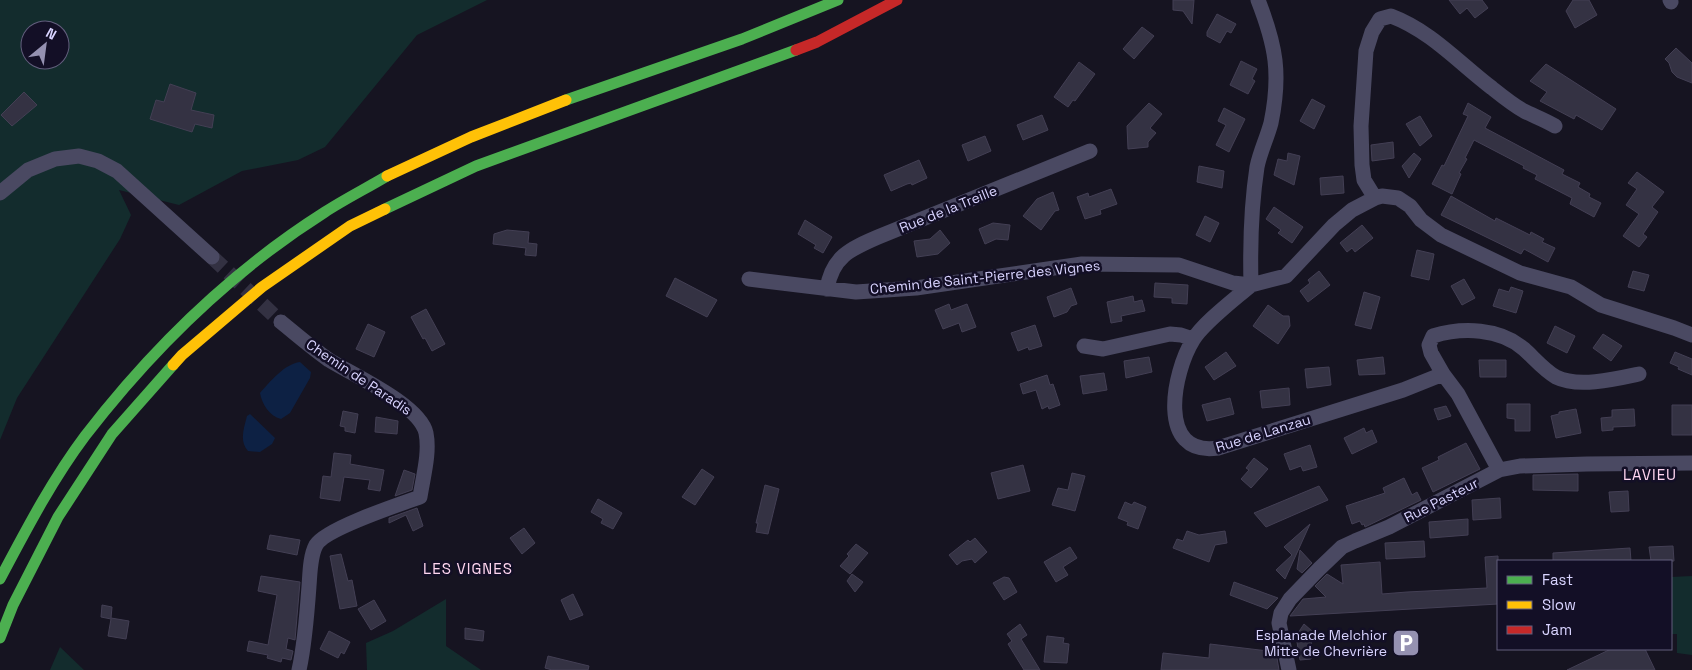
<svg xmlns="http://www.w3.org/2000/svg" width="1692" height="670" font-family="'Space Grotesk',sans-serif">
<style>
.green{fill:#132c2d;fill-rule:evenodd}
.water{fill:#0d2144}
.building{fill:#343243;stroke:#433f54}
.lines{fill:none;stroke-linecap:round;stroke-linejoin:round}
.street-tunnel{stroke:#333142;stroke-width:15;stroke-dasharray:15 8;stroke-linecap:butt}
.street{stroke:#4a4962;stroke-width:15}
.fast{stroke:#4caf50;stroke-width:11}
.slow{stroke:#ffc107;stroke-width:11}
.jam{stroke:#c62828;stroke-width:11}
.labels{text-anchor:middle;dominant-baseline:central;stroke-width:5;stroke-linejoin:round;paint-order:stroke}
.street-label{font-size:14px;fill:#d9d4ff;stroke:#130f26}
.poi-label{font-size:14px;fill:#d9d4ff;stroke:#130f26;text-anchor:end}
.neighbourhood-label{font-size:15px;letter-spacing:1px;fill:#ffd6f0;stroke:#130f26}
</style>
<rect width="100%" height="100%" fill="#161421"/>
<path class="green" d="M0,0h487l-70,35 -92,112 -27,13 -56,11 -63,34 -60,-15 12,25 -11,24 -103,159 -17,42zM30,30h30v30h-30z
M1692,576v79l-15,-2v-19h-6v10v-67z
M446,599v47l35,24h-114l-1,-27 27,-12z
M60,647l24,23h-34z"/>
<path class="water" d="M300,362l11,10 -1,6 -20,35 -9,6c-12,-3 -19,-15 -21,-26 10,-11 24,-29 40,-31z
M250,414l25,24 -3,6 -12,8 -12,-1c-9,-10 -4,-23 -1,-35z"/>
<path class="building" d="M1173,0h21l-2,24 -9,-13 -10,-1z
M1449,0h33l6,8 -13,10 -8,-10 -7,6z
M1573,0h16l8,15 -22,13 -9,-17z
M1217,14l19,10 -5,9 -4,-2 -7,12 -13,-7v-4z
M1142,27l12,9 -20,23 -11,-10z
M1676,48l16,15v20l-15,-6 -5,-5 -3,-9 -4,-4z
M1241,61l16,8 -5,10 3,2 -7,13 -18,-9z
M1079,62l16,12 -20,27 -2,-1 -5,7 -14,-10z
M1546,64l70,45 -14,21 -26,-15 -2,4 -34,-18 7,-9 -17,-11z
M170,84l26,9 -5,17 23,5 -2,13 -17,-4 -3,8 -42,-13 6,-19 8,2z
M24,92l13,13 -25,21 -11,-11z
M1312,99l13,7 -11,23 -14,-8z
M1149,103l13,11 -12,14 6,5 -8,9v5l-20,2 -1,-23z
M1468,103l23,14 -6,11 79,42 -2,4 18,9 -2,4 12,7 -1,3 12,6 -7,14 -24,-13 2,-6 -37,-19 2,-4 -14,-7 1,-2 -50,-26 -9,18 2,1 -8,14 2,1 -9,20 -20,-10 10,-19 2,1 24,-50 -5,-2z
M1224,108l21,11 -16,33 -13,-7 10,-20 -8,-4z
M1042,115l6,15 -25,10 -6,-15z
M1420,116l12,20 -12,10 -14,-22z
M985,136l6,15 -23,10 -6,-16z
M1393,142l1,16 -22,3 -1,-16z
M1288,153l12,3 -6,29 -20,-10 4,-16 9,2z
M1414,153l7,6 -12,19 -7,-12z
M919,160l8,18 -15,7 -1,-2 -4,1 -16,7 -7,-16z
M1199,166l25,5 -2,17 -25,-6z
M1637,172l27,20 -12,15 6,5 -15,22 4,3 -8,10 -16,-11 16,-22 -13,-9 11,-16 -9,-6z
M1343,176l1,17 -23,2 -1,-17z
M1111,189l6,15 -17,6 1,4 -16,5 -8,-22 11,-4 1,4z
M1053,192l6,18 -4,1 -14,19 -18,-14 14,-17z
M1451,196l44,25 1,-3 34,17 1,-3 13,7 -2,3 13,6 -7,14 -24,-13 -3,5 -80,-39z
M1274,207l29,20 -11,16 -14,-10 3,-3 -15,-11z
M1205,216l14,7 -9,19 -14,-7z
M805,220l27,17 -9,16 -9,-5 2,-3 -18,-11z
M993,223l17,2 -2,15 -12,-1 -11,5 -6,-15z
M1362,225l11,13 -18,14 -3,-4 -5,4 -7,-9z
M507,230l22,2 -1,11 9,1 -1,12 -11,-1 1,-7 -33,-4 1,-10z
M940,230l10,13 -12,11 -21,3 -3,-16 16,-2z
M1417,250l17,4 -5,26 -18,-4z
M1319,271l11,14 -22,17 -8,-11 10,-8 -2,-3z
M1633,271l16,4 -5,16 -16,-4z
M675,278l42,22 -10,17 -41,-21z
M1464,279l11,19 -13,7 -11,-19z
M1155,283l33,2 -1,19 -15,-1v-5l-18,-1z
M1511,287l12,4 -7,22 -23,-7 6,-17 10,3z
M1071,288l6,16 -6,2 -4,6 -13,5 -7,-20z
M1364,292l16,5 -9,32 -16,-4z
M1133,296l1,6 8,-2 3,11 -24,5 1,5 -11,2 -4,-21z
M949,304l2,6 16,-6 9,23 -14,5 -3,-9 -16,6 -8,-19z
M1268,305l15,11h6l1,10 -12,18 -25,-18z
M426,309l19,35 -13,7 -7,-13 -2,1 -12,-22z
M368,324l17,8 -11,25 -18,-8z
M1035,325l7,21 -13,4 -1,-3 -10,4 -7,-18z
M1555,326l20,10 -8,17 -20,-10z
M1603,334l19,12 -11,15 -18,-13z
M1226,352l10,14 -22,14 -9,-13z
M1675,352l17,7v16l-14,-6 1,-2 -9,-4z
M1149,357l3,15 -26,6 -2,-17z
M1383,357l2,17 -26,1 -2,-15z
M1479,360h27v17h-26z
M1329,367l2,18 -24,3 -2,-19z
M1104,373l3,17 -24,4 -3,-18z
M1047,375l3,10 3,-1 7,21 -11,4 -1,-3 -6,3 -6,-19 -13,4 -3,-10z
M1289,388l1,17 -28,3 -2,-17z
M1230,398l4,16 -27,7 -5,-16z
M1507,404h23v27h-15v-12l-8,-1z
M1672,405h20v30h-20z
M1446,406l5,10 -13,4 -4,-11z
M1576,409l5,24 -25,5 -5,-22 8,-2v-2z
M1634,409l1,17 -22,1v3l-11,1 -1,-13 11,-1v-7z
M343,411l15,3 -3,19 -10,-2v-4l-5,-1z
M376,417l22,4 -1,13 -22,-2z
M1364,428l2,5 6,-3 5,12 -25,12 -8,-16z
M1466,443l14,26 -47,23 -11,-24 17,-8 -1,-3z
M1310,445l7,22 -14,4 -2,-5 -11,4 -6,-16z
M334,453l17,2 -1,9 34,6 -4,21 -12,-2 2,-9 -26,-3 -4,24 -20,-3 3,-22 8,1z
M1254,458l14,11 -17,19 -10,-9 8,-9 -3,-2z
M1023,465l7,26 -32,8 -7,-26z
M702,469l12,8 -19,28 -13,-8z
M404,470l11,4 -3,16 -17,6z
M1072,473l13,3 -10,35 -23,-6 6,-17 10,2z
M1578,474v17l-45,-1v-15z
M1404,478l8,17 5,-3 4,8 -56,27 -1,-3 -2,1 -2,-4 -8,3 -6,-18 39,-13 -2,-5z
M765,485l14,4 -11,45 -12,-2 2,-9h-2z
M1319,486l9,14 -62,27 -12,-14z
M1628,491l1,20 -18,1 -2,-20z
M1500,498l1,20 -28,2 -1,-20z
M598,499l24,14 -9,16 -12,-6 2,-4 -12,-7z
M1125,502l7,3 2,-3 12,5 -8,22 -11,-4 1,-3 -10,-4z
M417,508l6,18 -10,5 -7,-16 -17,8v-5z
M1468,519v16l-38,3 -1,-16z
M1310,524l-14,31 -11,24 -9,-9 16,-15 -8,-8z
M524,528l11,15 -13,11 -12,-16z
M1187,531l12,4 26,-4 2,12 -12,2 -6,17 -36,-14 4,-9 6,2z
M270,535l30,5 -3,15 -30,-6z
M975,538l12,14 -12,11 -3,-4 -10,2 -5,4 -8,-10 19,-15 2,2z
M1424,541l1,16 -39,2 -1,-16z
M856,544l12,9 -18,21 -10,-8 9,-10 -2,-2z
M1673,546l1,15h-23l-2,-14z
M1070,547l7,11 -14,9 5,8 -12,7 -12,-20z
M1630,548l1,13h-78v-8z
M1300,550l12,13 -10,10 -5,-4z
M341,554l7,27 4,-1 5,26 -17,3 -10,-53z
M1498,556v48l-208,12 13,-17 23,-2 -11,-11 12,-12 16,10 -2,-19 39,-3 2,32 25,-2 80,-4 -2,-31z
M852,574l11,8 -8,10 -8,-11z
M261,576l39,6 -5,58 -7,-2 -2,11 7,2 -2,9 -9,-2 -1,4 -14,-4 1,-3 -21,-4 2,-10 19,4 9,-50 -19,-4z
M1004,577l5,1 8,14 -13,8 -11,-17z
M1234,582l44,16 -11,11 -37,-14z
M573,594l10,21 -13,5 -9,-20z
M374,600l12,21 -15,9 -13,-21z
M102,605l10,2 -1,11 18,3 -3,18 -18,-3 3,-17 -10,-2z
M1020,624l7,11 -6,4 19,31h-16l-16,-26 4,-3 -5,-7z
M1304,624l8,7 -1,28 -11,1 -4,-24z
M465,628l19,3 -1,10 -18,-2z
M329,631l21,11 -6,12 -3,-2 -3,6 -18,-9z
M1047,636l17,2 -1,5 6,1 -2,19 -23,-1z
M1210,644l66,8 3,18h-118l2,-17 46,5z
M1611,649h34l10,21h-88z
M548,656l41,10 -1,4h-36l-7,-2z"/>
<g class="lines">
<path class="street-tunnel" d="M212,257l69,65"/>
<path class="street" d="M1258,0c18,46 23,74 13,123 -4,15 -11,29 -14,44 -6,39 -7,78 -6,118 -16,14 -48,38 -58,55 -20,32 -37,117 25,108l185,-58 40,-16 15,20 41,76
M1670,0l1,2
M0,193l28,-23 27,-11 24,-3 19,5 19,10 95,86
M1375,198l-11,-18 -2,-15 -1,-39 5,-75 6,-19 8,-13 11,-3c40,15 68,47 101,72 10,8 21,17 32,23 10,5 21,9 31,15
M749,279l107,13 60,-4 166,-24 97,1 54,18 18,2 35,-9 48,-51 18,-15 23,-12 7,-2 16,2 12,8 11,14 20,15 79,38 51,14 30,18 73,23 18,7
M827,289c5,-32 23,-40 51,-52l212,-86
M281,322c16,13 31,26 48,38 24,15 91,45 97,73 4,20 -3,44 -6,64 -20,7 -95,32 -104,48 -6,11 -6,29 -7,41 -2,28 -4,57 -10,84
M1084,346l19,3 67,-15 11,1 12,4
M1443,374l-12,-21 -2,-8 4,-9c29,-9 67,-8 91,13 10,9 20,21 32,28 22,11 60,2 83,-3
M1289,670l-10,-47 2,-10 9,-14 29,-30 23,-22 13,-6 34,-14 110,-57 21,-4 67,-2 105,-1"/>
<path class="fast" d="M566,100l176,-61 96,-39
M385,209l91,-43 320,-116
M0,579c26,-49 52,-99 85,-143 67,-87 147,-165 240,-224 20,-13 42,-24 62,-36
M0,638l13,-33 45,-88 54,-83 61,-69"/>
<path class="slow" d="M387,176l84,-39 95,-37
M173,365l9,-10 80,-68 88,-61 35,-17"/>
<path class="jam" d="M796,50l21,-8 80,-42"/>
</g>
<defs>
<g id="parking-square" transform="scale(1.4375)"><rect x="-9" y="-9" width="18" height="18" rx="4" fill="#9591b1" stroke="#130f26"/><path d="M-3.5-5.5H1a3.5 3.5 0 0 1 0 7H-1V5.5H-3.5ZM-1-3.4V-.6H.8a1.4 1.4 0 0 0 0-2.8Z" fill="#fff"/></g>
</defs>
<g fill-rule="evenodd">
<use href="#parking-square" x="1406" y="643"/>
</g>
<g class="labels">
<g class="street-label">
<text transform="translate(948 209) rotate(-22)">Rue de la Treille</text>
<text transform="translate(985 277) rotate(-6)">Chemin de Saint-Pierre des Vignes</text>
<text transform="translate(359 377) rotate(34)">Chemin de Paradis</text>
<text transform="translate(1263 433) rotate(-17)">Rue de Lanzau</text>
<text transform="translate(1441 500) rotate(-27)">Rue Pasteur</text>
</g>
<g class="poi-label">
<text x="1387" y="635">Esplanade Melchior<tspan x="1387" dy="16">Mitte de Chevrière</tspan></text>
</g>
<g class="neighbourhood-label">
<text x="1650" y="474">LAVIEU</text>
<text x="468" y="568">LES VIGNES</text>
</g>
</g>
<rect x="1497" y="560" width="175" height="90" fill="#130f26" stroke="#625e7d"/>
<rect x="1507" y="576" width="25" height="8" fill="#4caf50" stroke="#625e7d"/>
<text x="1542" y="585" font-size="15" fill="#d9d4ff">Fast</text>
<rect x="1507" y="601" width="25" height="8" fill="#ffc107" stroke="#625e7d"/>
<text x="1542" y="610" font-size="15" fill="#d9d4ff">Slow</text>
<rect x="1507" y="626" width="25" height="8" fill="#c62828" stroke="#625e7d"/>
<text x="1542" y="635" font-size="15" fill="#d9d4ff">Jam</text>
<g transform="translate(45 45) rotate(29)"><circle r="24" fill="#130f26" stroke="#625e7d"/>
<path d="M0-4L9 19L0 12L-9 19Z" fill="#9591b1"/>
<text y="-8" font-size="14" font-weight="bold" text-anchor="middle" fill="#d9d4ff">N</text>
</g>
</svg>
